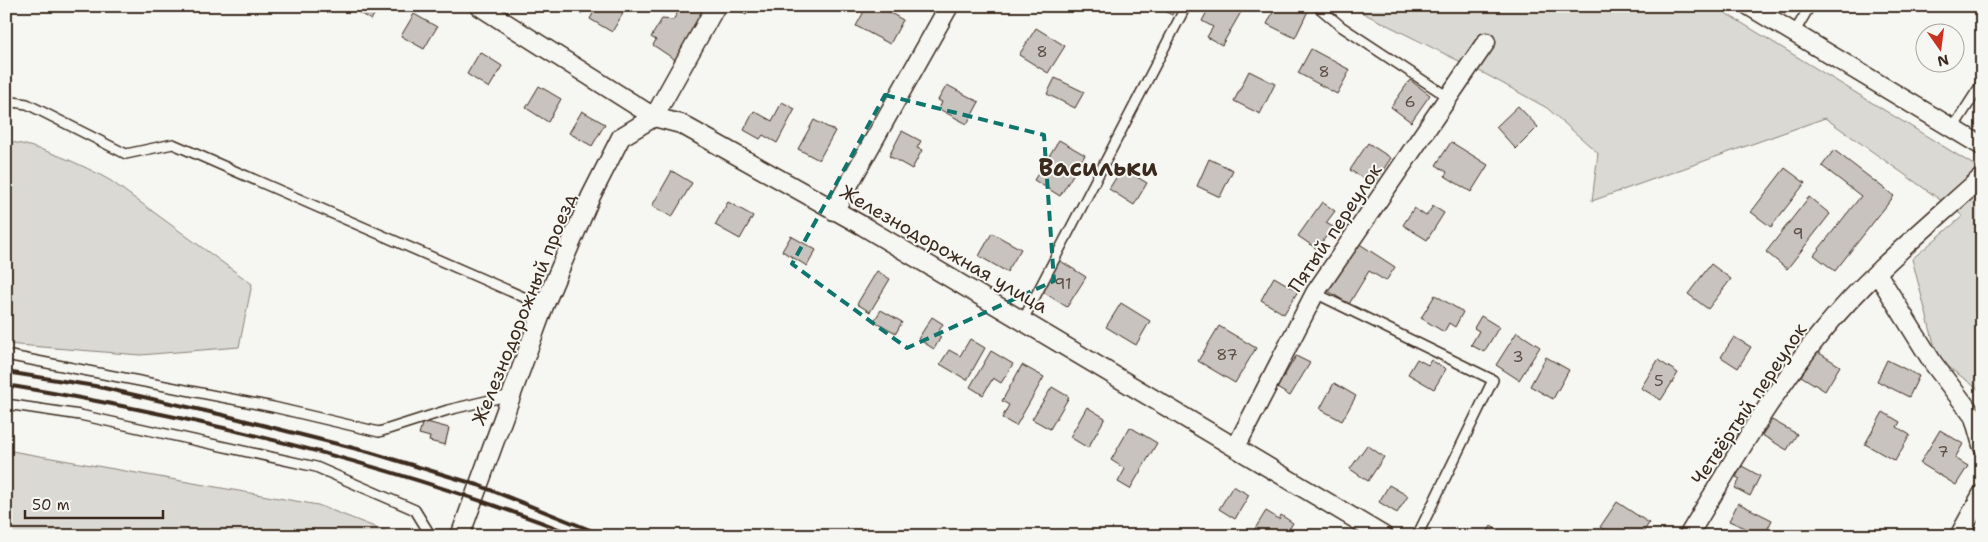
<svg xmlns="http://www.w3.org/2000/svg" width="1988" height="542" font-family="'Shantell Sans',sans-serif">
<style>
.green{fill:#dad9d3;stroke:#8a8278}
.building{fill:#c8c3be;stroke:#3b2a1e}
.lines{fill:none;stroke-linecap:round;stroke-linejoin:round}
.service-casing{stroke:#3b2a1e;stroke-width:12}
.minor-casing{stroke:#3b2a1e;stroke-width:21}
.service{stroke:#f6f6f2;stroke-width:9}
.minor{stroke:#f6f6f2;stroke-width:18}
.rail{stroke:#3b2a1e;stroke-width:4}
.marked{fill:none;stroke:#0f766e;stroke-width:4;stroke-dasharray:10 6;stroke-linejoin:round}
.labels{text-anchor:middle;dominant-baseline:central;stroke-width:4;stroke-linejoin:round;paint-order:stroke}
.number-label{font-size:16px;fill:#5e5046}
.street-label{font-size:19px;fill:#3b2a1e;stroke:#f6f6f2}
.district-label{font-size:24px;font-weight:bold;fill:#3b2a1e;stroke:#f6f6f2}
</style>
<rect width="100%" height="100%" fill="#f6f6f2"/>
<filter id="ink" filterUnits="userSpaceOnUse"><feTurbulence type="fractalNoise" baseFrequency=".02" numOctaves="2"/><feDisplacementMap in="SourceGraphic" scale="10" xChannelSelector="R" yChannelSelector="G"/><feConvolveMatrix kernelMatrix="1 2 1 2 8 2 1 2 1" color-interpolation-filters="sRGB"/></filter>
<g filter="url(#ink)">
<path class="green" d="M1349,6h365l268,164v222l-44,-33 -26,-100 51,-43 -138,-98 -233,83 6,-48 -51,-45 -58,-32z
M6,141c34,5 76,23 105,40l141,103 -13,63 -99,8 -134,-11z
M6,450l312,55 80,31h-392z"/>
<path class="building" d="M348,6h31l-8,14z
M568,6h18l-5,8z
M597,6h22l6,4 -13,22 -22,-13z
M682,6h11l11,7 -27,48 -24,-16 3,-5 -5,-3 11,-18 11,1z
M733,6h19l-6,9z
M867,6h11l25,14 -13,24 -34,-18z
M1155,6h22l-5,9z
M1210,6h22l9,6 -19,33 -15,-8 6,-10 -11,-6z
M1276,6h22l10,5 -13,27 -28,-14z
M414,14l23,13 -13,22 -23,-13z
M1036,28l29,18 -17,27 -29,-18z
M1311,49l39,21 -13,24 -39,-21z
M480,52l22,14 -13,22 -22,-14z
M1249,71l26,13 -15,30 -26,-13z
M1055,78l29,14 -9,16 -28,-14z
M1410,80l20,15 -19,27 -20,-15z
M947,85l32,17 -12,22 -28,-15 3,-7 -4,-2z
M539,86l22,13 -13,23 -22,-14z
M782,102l13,7 -18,34 -14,-8 -3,4 -16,-9 10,-19 18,10z
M1518,106l20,21 -22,22 -20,-22z
M582,111l23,13 -13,22 -23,-13z
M814,120l21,11 -16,29 -21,-11z
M902,131l19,10 -4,7 5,2 -10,19 -23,-13z
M1059,140l26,15 -25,41 -26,-16z
M1451,142l37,23 -17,27 -26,-16 2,-4 -11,-7z
M1368,143l23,15 -18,27 -23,-15z
M1834,150l60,46 -59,75 -21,-16 47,-59 -39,-30z
M1209,159l24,11 -13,27 -23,-11z
M1122,168l25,15 -13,22 -25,-16z
M1785,168l20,15 -34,44 -20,-15z
M672,171l20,12 -20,34 -20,-11z
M1809,197l21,17 -43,55 -21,-17z
M728,202l25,14 -13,23 -25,-14z
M1322,202l13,9 -9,12 7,4 -16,22 -19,-13z
M1433,206l11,7 -17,27 -24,-15 11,-17 12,8z
M992,233l29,16 -14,23 -28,-16z
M791,236l25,14 -9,16 -25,-15z
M1358,243l37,24 -9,14 -17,-10 -20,33 -21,-13z
M1059,260l27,17 -19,30 -27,-17z
M1711,264l20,15 -23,30 -20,-15z
M877,271l13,8 -20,33 -13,-8z
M1274,277l24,14 -14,23 -23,-14z
M1435,295l28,17 -8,15 -6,-4 -5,9 -23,-14z
M1121,303l29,18 -14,24 -30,-18z
M881,310l21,12 -6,11 -22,-12z
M1481,316l18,11 -15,25 -13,-7 8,-14 -5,-3z
M932,317l11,7 -6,10 4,3 -7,12 -16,-10z
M1219,326l37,22 -21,35 -37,-22z
M1517,332l23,15 -21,33 -23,-15z
M1734,337l17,10 -13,21 -17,-11z
M970,339l15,9 -18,32 -27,-16 9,-14 11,6z
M991,351l22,13 -12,19 -8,-5 -10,17 -13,-8z
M1816,351l24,15 -15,25 -24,-15z
M1296,356l14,7 -20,33 -13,-8z
M1546,357l23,13 -16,29 -23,-13z
M1417,359l11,6 3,-5 15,9 -12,20 -26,-15z
M1658,360l20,13 -17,27 -20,-12z
M1887,360l32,16 -10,21 -32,-16z
M1022,365l22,12 -28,49 -14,-8 7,-13 -7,-4z
M1334,383l22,13 -14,25 -22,-12z
M1052,387l17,10 -19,32 -18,-10z
M1087,407l18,11 -17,30 -18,-11z
M1883,412l17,10 -3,5 13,8 -15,26 -30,-17z
M1772,420l25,14 -10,16 -25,-15z
M423,421l26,7 -4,17 -16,-4 1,-4 -11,-3z
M1130,427l27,16 -27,46 -12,-7 7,-13 -14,-9z
M1940,430l23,14 -8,14 13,8 -12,19 -36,-22z
M1367,445l17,12 -16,24 -18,-12z
M1742,466l18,10 -10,20 -15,-8 5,-9 -4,-2z
M1389,485l19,11 -11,17 -18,-11z
M1233,486l16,9 -14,24 -16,-10z
M1617,502l32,21 -8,13h-27l-14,-9z
M1738,503l34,17 -8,16 -35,-15z
M1266,511l13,8 2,-4 12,8 -8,13 -34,-1z
M1491,526l17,10h-23z"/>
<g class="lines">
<g class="service-casing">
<path id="service" d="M1317,6l25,21 106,70
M1794,33l16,-27
M6,101l21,3 99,50 47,-10 371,162
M1953,128l29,-45
M1315,293l178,87 -76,156
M1023,320l163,-314
M6,355l267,52 106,25 69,-22 63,-15
M6,404l74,11 236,52 99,43 16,26"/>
</g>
<g class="minor-casing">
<path id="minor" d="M479,6l175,111 27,7 182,102 521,310
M1749,6l233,140
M834,211l115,-205
M1877,273l56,90 41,54 8,28
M1236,447l79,-154 171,-251
M460,536l84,-230 47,-110 30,-59 33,-20 62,-111
M1688,536c42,-69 82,-141 133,-203 47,-58 106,-106 161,-156
M1959,536l23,-42"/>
</g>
<use href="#service" class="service"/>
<use href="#minor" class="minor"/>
<path class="rail" d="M6,372l89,14 128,29 146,37 109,33 127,51
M6,385c195,32 387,79 571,151"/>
</g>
</g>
<path class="marked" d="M885,95l159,40 10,146 -147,67 -115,-84z"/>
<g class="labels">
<g class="number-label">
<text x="1042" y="51">8</text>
<text x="1324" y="71">8</text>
<text x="1410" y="101">6</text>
<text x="1798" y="233">9</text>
<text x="1063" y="283">91</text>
<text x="1227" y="354">87</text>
<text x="1518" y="356">3</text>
<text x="1659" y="380">5</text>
<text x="1943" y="451">7</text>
</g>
<g class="street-label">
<text transform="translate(1335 228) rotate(-56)">Пятый переулок</text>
<text transform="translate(944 249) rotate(30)">Железнодорожная улица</text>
<text transform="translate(524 309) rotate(-68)">Железнодорожный проезд</text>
<text transform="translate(1749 404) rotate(-56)">Четвёртый переулок</text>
</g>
<g class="district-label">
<text x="1098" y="168">Васильки</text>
</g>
</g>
<rect width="1988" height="542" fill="none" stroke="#f6f6f2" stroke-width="25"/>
<rect x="12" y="12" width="1963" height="517" fill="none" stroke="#3b2a1e" stroke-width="2" filter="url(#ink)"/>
<g transform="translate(1940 48) rotate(166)"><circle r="24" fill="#f6f6f2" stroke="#aba49d"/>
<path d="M0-4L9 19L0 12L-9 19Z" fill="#c8321e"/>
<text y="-8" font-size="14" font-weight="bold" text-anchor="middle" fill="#3b2a1e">N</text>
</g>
<path d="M25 510v8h138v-8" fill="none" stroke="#3b2a1e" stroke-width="2.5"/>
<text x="32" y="510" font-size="15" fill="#3b2a1e" stroke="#f6f6f2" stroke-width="4" paint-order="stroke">50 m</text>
</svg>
